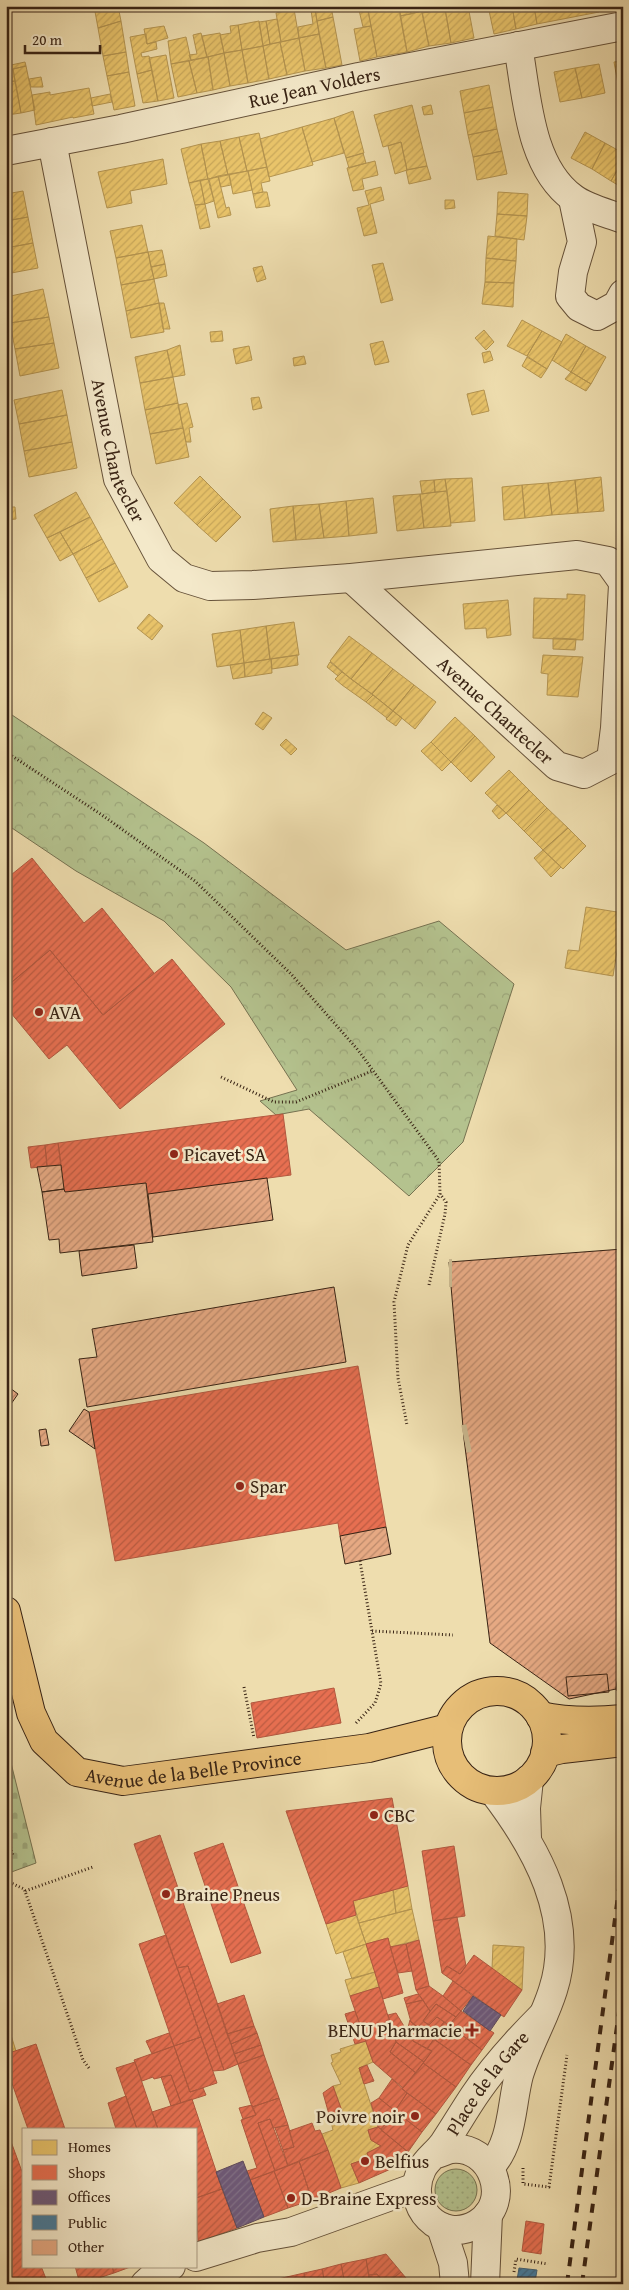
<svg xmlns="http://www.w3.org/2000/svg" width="629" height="2290" font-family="'Gentium Book Plus',serif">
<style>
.grass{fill:url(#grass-dots);stroke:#767251}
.forest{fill:url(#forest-crowns);stroke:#767251}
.cemetery{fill:url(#cemetery-stones);stroke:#767251}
.homes{fill:url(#homes-hatch);stroke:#b49450}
.shops{fill:url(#shops-hatch);stroke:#b2583f}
.offices{fill:url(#offices-hatch);stroke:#5d495b}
.public{fill:url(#public-hatch);stroke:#416174}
.building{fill:url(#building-hatch);stroke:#382314}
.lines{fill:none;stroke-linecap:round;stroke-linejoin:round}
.minor-tunnel{stroke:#cab88f;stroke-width:28;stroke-dasharray:28 14;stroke-linecap:butt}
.minor-casing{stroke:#66523a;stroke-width:30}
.major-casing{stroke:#382314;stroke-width:30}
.path{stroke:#382314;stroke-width:3;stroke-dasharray:1 2.5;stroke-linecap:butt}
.minor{stroke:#f4e9ca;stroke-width:28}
.major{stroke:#e7be77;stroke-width:28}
.rail{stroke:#382314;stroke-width:4;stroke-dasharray:9 9;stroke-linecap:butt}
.poi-dot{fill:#8f2418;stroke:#f4e9ca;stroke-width:2}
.labels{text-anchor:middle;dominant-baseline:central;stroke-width:5;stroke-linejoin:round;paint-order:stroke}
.street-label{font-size:19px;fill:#382314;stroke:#f4e9ca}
.poi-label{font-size:19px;fill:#382314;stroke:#f4e9ca;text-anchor:start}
</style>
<defs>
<pattern id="grass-dots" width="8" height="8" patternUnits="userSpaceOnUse" patternTransform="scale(1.25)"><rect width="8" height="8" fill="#b4c28e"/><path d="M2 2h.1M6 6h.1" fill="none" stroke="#9ca67a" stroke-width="1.8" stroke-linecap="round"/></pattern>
<pattern id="forest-crowns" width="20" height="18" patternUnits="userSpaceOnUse" patternTransform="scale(1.25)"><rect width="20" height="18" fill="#b4c28e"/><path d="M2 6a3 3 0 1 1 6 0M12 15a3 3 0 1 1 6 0" fill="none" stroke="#9ca67a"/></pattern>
<pattern id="cemetery-stones" width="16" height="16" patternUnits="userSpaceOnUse" patternTransform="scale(1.25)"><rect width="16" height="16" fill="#b4c28e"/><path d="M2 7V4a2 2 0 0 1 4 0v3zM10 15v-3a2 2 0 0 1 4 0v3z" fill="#9ca67a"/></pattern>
<pattern id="homes-hatch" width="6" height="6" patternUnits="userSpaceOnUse" patternTransform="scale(1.25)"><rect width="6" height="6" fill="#e9c46a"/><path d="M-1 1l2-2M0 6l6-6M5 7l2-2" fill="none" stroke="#c9a85b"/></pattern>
<pattern id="shops-hatch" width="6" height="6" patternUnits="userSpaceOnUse" patternTransform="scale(1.25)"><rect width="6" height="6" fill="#e76f51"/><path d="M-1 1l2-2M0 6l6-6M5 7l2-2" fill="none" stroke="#bc5b42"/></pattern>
<pattern id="offices-hatch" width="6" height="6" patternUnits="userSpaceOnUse" patternTransform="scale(1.25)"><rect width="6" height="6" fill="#6d597a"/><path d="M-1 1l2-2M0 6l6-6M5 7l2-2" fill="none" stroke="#82728a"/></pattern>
<pattern id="public-hatch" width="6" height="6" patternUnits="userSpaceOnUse" patternTransform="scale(1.25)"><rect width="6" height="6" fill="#457b9d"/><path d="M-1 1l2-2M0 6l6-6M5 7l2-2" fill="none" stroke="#3b647f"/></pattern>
<pattern id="building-hatch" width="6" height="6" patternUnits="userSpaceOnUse" patternTransform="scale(1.25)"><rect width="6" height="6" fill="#e6a983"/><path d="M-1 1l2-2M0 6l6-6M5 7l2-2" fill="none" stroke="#bb896a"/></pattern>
</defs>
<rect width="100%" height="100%" fill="#eeddae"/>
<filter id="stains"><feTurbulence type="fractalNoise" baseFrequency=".004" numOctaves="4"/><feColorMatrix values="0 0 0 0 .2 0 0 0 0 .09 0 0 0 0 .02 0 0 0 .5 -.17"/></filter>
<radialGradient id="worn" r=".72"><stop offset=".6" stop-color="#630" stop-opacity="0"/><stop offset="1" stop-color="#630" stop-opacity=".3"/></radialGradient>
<path class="grass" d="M435 2190a21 21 0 1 1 42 0a21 21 0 1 1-42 0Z"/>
<path class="forest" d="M6,711l198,132 142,107 93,-29 75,63 -51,158 -54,54 -100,-87 -33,6 -16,-14 37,-11 -66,-103 -67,-66 -88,-50 -70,-47z"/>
<path class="cemetery" d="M6,1743l30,120 -30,11z"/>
<path class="homes" d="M94,6h24l3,15 -23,7z
M326,6h5l2,11 -16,4 -2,-12 11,-1z
M358,6h9l4,20 -8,1z
M387,6h12l8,46 -30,5 -9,-47z
M399,6h11l1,8 -11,2z
M410,6h11l1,5 -11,3z
M421,6h23l1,3 -23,4z
M458,6h10l6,32 -23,5 -6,-34z
M488,6h24l4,23 -22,5z
M512,6h22l3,18 -21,5z
M534,6h64l1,6 -62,12z
M294,9l5,29 -18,4 -5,-29z
M315,9l4,25 -20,4 -1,-11 15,-3 -2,-14z
M445,9l6,34 -22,3 -7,-33z
M422,11l7,35 -22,6 -7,-36z
M333,17l9,48 -16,3 -9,-47z
M277,19l4,23 -11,2 -4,-23z
M121,21l5,31 -23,4 -5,-28z
M259,21l4,25 -21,4 -4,-25z
M266,21l4,23 -7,2 -4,-24z
M238,25l4,25 -18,3 -4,-18 11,-2 -1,-7z
M164,26l4,12 -21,6 -3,-15z
M371,26l6,31 -17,4 -6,-32z
M201,33l6,24 -16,3 -2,-5 8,-1 -4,-19z
M220,33l4,20 -17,4 -5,-21z
M146,34l1,10 9,-2 1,7 -16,4 1,4 7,-1 3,14 -15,4 -7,-37z
M319,34l7,34 -21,3 -6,-33z
M186,37l5,23 -20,4 -3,-23z
M299,38l6,33 -18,4 -7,-33z
M280,42l7,33 -18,4 -6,-33z
M263,46l6,33 -21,4 -6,-33z
M242,50l6,33 -18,3 -6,-33z
M126,52l3,20 -22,4 -4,-20z
M224,53l6,33 -17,4 -5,-33z
M166,55l8,43 -16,3 -9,-43z
M208,57l5,33 -16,3 -8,-32z
M189,61l8,32 -19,4 -7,-33z
M623,61v34h-3l-6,-33z
M25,62l1,4 -13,3 2,12 -9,1v-13l5,-2v-2z
M599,64l6,29 -23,5 -7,-30z
M26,66l9,44 -14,3 -8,-44z
M575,68l7,30 -22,4 -6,-30z
M152,70l6,31 -15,2 -6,-29z
M129,72l6,34 -21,4 -7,-34z
M41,77l2,10h-12l-2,-8z
M15,81l6,32 -14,2 -1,-33z
M489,85l4,22 -29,6 -4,-22z
M89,88l5,26 -21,4v-1l-37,8 -4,-30 18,-3v3z
M110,94l2,8 -20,4 -1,-8z
M412,105l15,61 -20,4 -6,-28 -18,5 -9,-32z
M431,105l2,9 -9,1 -2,-8z
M493,107l4,22 -29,6 -4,-22z
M353,111l11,42 -18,5 -12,-40z
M334,118l10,35 -32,9 -10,-35z
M302,127l11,38 -44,12 -9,-38z
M497,129l5,22 -29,6 -5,-22z
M585,132l20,11 -13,26 -21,-11z
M259,133l8,34 -20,4 -8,-34z
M239,137l8,34 -19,4 -8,-34z
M220,141l8,34 -20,4 -7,-35z
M401,142l6,28 -12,4 -7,-28z
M605,143l18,10v7l-12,21 -19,-12z
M201,144l7,35 -19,4 -8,-34z
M502,151l5,23 -30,6 -4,-23z
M363,153l3,10 -17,5 -3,-10z
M163,159l4,25 -37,7 2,12 -25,5 -9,-36z
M623,160v28l-12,-7z
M375,161l3,14 -16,4 2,10 -11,2 -6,-23z
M427,166l4,13 -22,5 -3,-14z
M267,167l3,14 -9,2 2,9 -10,2 -5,-23z
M248,171l4,19 -19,4 -4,-20z
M229,174l2,11 -10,2 -3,-11z
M218,176l8,32 3,-1 2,8 -13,3 -9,-39z
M208,179l6,22 -9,3 -5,-24z
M200,180l5,24 -10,1 -6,-22z
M381,187l3,13 -14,4 7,29 -13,3 -7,-28 12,-3 -4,-14z
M23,191l5,26 -22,4v-27z
M263,192h4l3,14 -14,2 -3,-14z
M498,192l30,2 -1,22 -30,-2z
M445,200h9l1,8 -10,1z
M205,204l5,23 -10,2 -5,-24z
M497,214l30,2 -3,24 -29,-4z
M28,217l5,26 -27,5v-27z
M142,225l6,27 -32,6 -6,-27z
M488,236l29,3 -1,22 -30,-3z
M33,243l5,25 -32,6v-26z
M162,250l3,14 -14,3 -3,-15z
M148,252l6,27 -33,6 -5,-27z
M486,258l30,3 -2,22 -29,-1z
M383,263l10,37 -12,3 -9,-38z
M165,264l2,12 -13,3 -3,-12z
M262,266l4,13 -9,3 -4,-14z
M154,279l5,24 -33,8 -5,-26z
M485,282l29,1 -1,24 -31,-3z
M43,289l6,28 -39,6 -4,-26z
M159,303l5,29 -33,6 -5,-27z
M159,303h5l6,26h-7z
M49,317l5,26 -39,6 -5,-26z
M522,320l20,11 -15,25 -20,-10z
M484,330l10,12 -8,8 -11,-12z
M222,331l1,10 -12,1 -1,-10z
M542,331l20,11 -15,27 -20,-13z
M566,334l20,12 -15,26 -19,-12z
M383,341l6,21 -14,3 -5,-21z
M54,343l5,25 -39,8 -5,-27z
M180,345l5,30 -12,2 -6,-27z
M249,346l3,14 -16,4 -3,-15z
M586,346l20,11 -15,27 -20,-12z
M167,350l6,27 -33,6 -5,-26z
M490,351l3,9 -9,3 -2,-10z
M304,356l2,8 -12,2 -1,-8z
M527,357l20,12 -6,9 -19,-12z
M571,372l20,12 -5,7 -21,-12z
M173,377l5,26 -33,7 -5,-27z
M62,390l5,25 -48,9 -5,-24z
M484,390l5,21 -17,4 -5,-21z
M259,397l3,11 -9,2 -2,-12z
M178,403l5,25 -33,6 -5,-24z
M187,403l6,24 -4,1 2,14h-5l-8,-37z
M67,415l5,27 -48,9 -5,-27z
M183,428l6,29 -33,7 -6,-30z
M72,442l5,26 -48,9 -5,-26z
M200,476l23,23 -26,26 -23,-22z
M601,477l3,34 -26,2 -3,-33z
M472,478l3,43 -24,2 -6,-44z
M445,479l2,12 -12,1 -1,-12z
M434,480l1,12 -13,2 -2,-13z
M575,480l3,33 -26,2 -4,-32z
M548,483l4,32 -27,3 -3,-33z
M522,485l3,33 -21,2 -2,-33z
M447,491l4,35 -27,2 -4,-34z
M76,492l14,25 -43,21 -13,-23z
M420,494l4,34 -27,3 -4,-35z
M373,498l4,35 -28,3 -3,-35z
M223,499l18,18 -25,25 -19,-17z
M346,501l3,35 -25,2 -5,-34z
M319,504l5,34 -28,2 -3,-34z
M293,506l3,34 -23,2 -3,-33z
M6,507h9l1,12 -10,1z
M90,517l12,22 -29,15 -13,-22z
M60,532l13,22 -13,7 -13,-23z
M102,539l13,24 -29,15 -13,-24z
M115,563l13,24 -29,15 -13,-24z
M567,594l18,1 -2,45 -50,-2 1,-40 33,1z
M508,600l3,35 -24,3 -1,-10 -21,1 -2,-25z
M149,614l14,12 -11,14 -15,-12z
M294,622l5,33 -29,4 -4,-33z
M266,626l4,33 -26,4 -4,-33z
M240,630l4,33 -27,4 -5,-33z
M349,636l23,17 -21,26 -21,-18z
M553,638l23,1 -1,11 -22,-1z
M372,653l21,16 -21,25 -21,-15z
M297,655l1,10 -26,4 -1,-10z
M543,655l40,2 -5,40 -31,-2 1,-21 -7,-1z
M271,659l1,14 -27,4 -1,-14z
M330,662l12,10 -4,4 -11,-9z
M244,663l1,14 -12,2 -3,-14z
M393,669l21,16 -21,26 -21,-17z
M342,672l9,7 22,16 -7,7 -24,-17 -7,-6z
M414,685l22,17 -21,27 -22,-18z
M373,695l20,16 -6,7 -21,-16z
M393,711l9,7 -6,8 -10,-7z
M263,712l9,6 -9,12 -8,-6z
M455,717l20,19 -24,26 -20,-20z
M475,736l20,21 -24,25 -20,-20z
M286,739l11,10 -6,6 -11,-10z
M431,742l20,20 -9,9 -21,-20z
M509,770l20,20 -23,23 -21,-20z
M529,790l18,18 -23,23 -18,-18z
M497,805l9,8 -7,6 -7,-8z
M547,808l21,20 -25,22 -19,-19z
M568,828l18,18 -23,23 -20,-19z
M543,850l18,17 -10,10 -17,-19z
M586,907l37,6 -10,63 -48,-8 3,-18 11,1z
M408,1886l4,23 -16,4 -3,-24z
M393,1890l3,23 -37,10 -6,-22z
M412,1909l7,31 -29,7 -2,-9 -22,6 -7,-21z
M356,1915l10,29 -30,10 -10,-30z
M366,1944l9,28 -23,7 -9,-27z
M493,1945l31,2 -2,43 -30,-21z
M375,1972l4,15 -29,9 -5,-16z
M10,2032l6,19 -10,3v-21z
M366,2041l7,21 -14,6 19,59 -10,3 3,10 10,6 -14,7 2,5 -18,6 8,19 -18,5 -19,-54 11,-4 -3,-12 13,-4 -10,-28 8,-2 -10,-21 2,-1 -2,-7 10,-3 -1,-3z"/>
<path class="shops" d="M32,858l52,65 18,-15 52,65 -51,42 -53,-65 -44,37v-108z
M50,950l53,65 69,-56 53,65 -105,85 -53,-64 -18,14 -43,-52v-20z
M283,1114l8,61 -143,19 -2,-11 -81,9 -1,-3 -6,-46z
M58,1143l3,22 -14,1 -2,-21z
M45,1145l2,21 -16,2 -3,-21z
M358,1366l28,161 -46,9 -2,-13 -223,38 -26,-149z
M334,1688l7,35 -84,15 -6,-35z
M392,1798l16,88 -55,15 3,14 -30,9 -40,-113z
M160,1835l78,229 -14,6 -36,-104 -11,2 -43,-124z
M223,1843l38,110 -30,10 -37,-110z
M454,1846l11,70 -32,5 -11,-70z
M457,1917l9,49 -6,8 -13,-8 -5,7 -9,-52z
M166,1935l35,102 -27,9 -35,-102z
M388,1938l15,55 -20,6 -17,-55z
M419,1940l10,46 -13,4 -10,-46z
M406,1944l6,27 -14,2 -8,-26z
M474,1955l48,35 -18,27 -62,-44 5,-7 13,8z
M188,1966l36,104 -11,1 -36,-103z
M453,1981l20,15 -12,15 -18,-15z
M429,1986l14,10 18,15 -5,6 -20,-13 -6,7 -14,-21z
M379,1987l17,55 -6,10 26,21 -13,15 -30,-26 -23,-66z
M418,1994l5,6 -17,4 -2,-6z
M244,1995l10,31 -27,8 -10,-30z
M423,2000l7,11 -7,10 6,4 8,-8 7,5 -12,16 -21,-16 -5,-18z
M436,2004l20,13 -7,8 -12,-8 -8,8 -6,-4z
M355,2011l11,30 -11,3 -10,-30z
M461,2011l33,22 -12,17 -33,-25z
M396,2013l17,28 19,10 -8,11 -28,-20 -8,-27z
M410,2020l1,2 23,17 -7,10 -14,-8 -6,-10z
M444,2022l38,28 -11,15 -39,-27z
M254,2026l3,7 -26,11 -4,-10z
M169,2033l5,13 -22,8 -6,-13z
M257,2033l4,12 -27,9 -3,-10z
M201,2037l16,46 -27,9 -16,-46z
M434,2039l37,26 -15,22 -33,-24 9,-12 -5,-2z
M396,2042l28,20 -8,11 -26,-21z
M36,2044l29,85h-37l-22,-63v-12z
M261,2045l3,10 -26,9 -4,-10z
M174,2046l16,46 13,-4 3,7 -25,8 -10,-28 -17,4 -1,-2 -11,4 -8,-21z
M264,2055l15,43 -27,9 -14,-43z
M135,2062l14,41 9,26h-21l-21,-61z
M423,2063l33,24 -20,27 -34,-25z
M367,2065l7,16 -10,3 -5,-16z
M171,2075l10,28 -10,3 -10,-29z
M392,2079l15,14 -12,18 -16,-13z
M333,2086l10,28 -13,4 -7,-25z
M407,2093l29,21 -14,18 -27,-21z
M126,2096l11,33h-21l-8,-26z
M279,2098l9,27 -15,3 -3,-9 -12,4 17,48 -25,9 -3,-9 10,-3 -16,-48 15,-5 -4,-8z
M379,2098l16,13 -14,18 -3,-2 -7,-24z
M192,2099l30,90 -26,9v-69h-38l-6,-17z
M252,2105l4,10 -13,4 -4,-11z
M395,2111l27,21 -14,20 -27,-22z
M270,2119l18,47 -13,5 -17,-48z
M312,2123l3,8 5,-1 8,20 -40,16 -5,-16 11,-3 -5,-16z
M288,2125l6,22 -11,3 -8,-22z
M378,2127l30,25 -15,16 -34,15 -8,-19 18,-6 -2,-5 14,-7 -10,-6 -3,-10z
M6,2128l18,49v89h17l7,18h-42z
M328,2150l13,38 -29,12 -13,-39z
M299,2161l13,39 -24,8 -14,-37z
M274,2171l14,37 -24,9 -14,-37z
M222,2189l15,39 -39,14 -2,-44z
M526,2221l18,3 -3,30 -19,-3z
M386,2254l15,18 -16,12 -8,-10 -8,1 -3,-16z
M366,2259l4,25h-25l-4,-20z
M341,2264l4,20h-20l-3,-15z
M75,2266h37l2,7 -34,11z
M112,2266h21l-19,7z
M322,2269l3,15h-19l-2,-11z
M401,2272l10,12h-25z
M304,2273l2,11h-27l-1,-5z
M377,2274l8,10h-15l-1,-9z"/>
<path class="offices" d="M473,1996l28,19 -11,16 -27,-20z
M243,2161l21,56 -27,11 -21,-56z"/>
<path class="public" d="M519,2268l18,2 -2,12 -18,-2z
M517,2280l27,3v1h-27z"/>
<path class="building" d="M61,1165l3,24 -22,3 -5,-25z
M267,1178l6,42 -120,17 -5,-43z
M146,1183l7,59 -93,11 -1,-14 -10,1 -7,-48 22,-3 1,3z
M134,1245l3,23 -55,8 -3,-25z
M623,1249v397l-7,43 -47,10 -79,-56 -26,-204 -15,-177z
M334,1287l12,75 -259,45 -8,-48 18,-2 -5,-28z
M6,1385l12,9 -7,10 -5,-3z
M84,1409l5,3 6,37 -26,-18z
M46,1429l3,16 -8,1 -2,-16z
M386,1527l5,27 -46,10 -5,-28z
M619,1671l4,1v19l-7,-1z
M607,1674l2,18 -41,4 -2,-19z"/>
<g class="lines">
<path class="minor-tunnel" d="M449,1273h3
M464,1439l5,-1"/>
<g class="minor-casing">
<g id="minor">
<path d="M518,46c9,50 11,120 55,152 13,10 34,15 50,21"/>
<path id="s1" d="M52,142l66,337 43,80 23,19 26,8 43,-1 98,-7 226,-23 31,6 15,21"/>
<path id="s2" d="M6,151l115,-22 238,-52 264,-51"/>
<path d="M573,199l9,43 -9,30 -3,24 9,11 18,9 20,-11 6,-11"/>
<path id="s3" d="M351,578l206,188 27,8 27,-14 4,-32 8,-143"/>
<path d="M527,1839l-1,-31 3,-29"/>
<path id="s4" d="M436,2154c5,-1 10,-4 15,-5 41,-5 63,53 26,75 -36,21 -74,-18 -55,-55 4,-9 16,-17 22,-26 10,-15 20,-32 30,-47 20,-30 44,-56 69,-81"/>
<path d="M490,2167c23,-24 21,-62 29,-92 9,-30 25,-56 34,-85 23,-72 -17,-143 -60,-199"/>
<path d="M441,2227l12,36 2,21"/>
<path d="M196,2257l61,-19 34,-6 125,-45"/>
<path d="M145,2284l12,-11 14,-7"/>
<path d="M485,2284l3,-70"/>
</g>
</g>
<g class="major-casing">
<g id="major">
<path id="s5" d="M6,1611l25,102 13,28 33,31 46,9 246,-33 79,-20"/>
<circle cx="497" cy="1741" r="50"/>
<path d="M540,1716c28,6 54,6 83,3"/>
<path d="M545,1753l17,-4 61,-7"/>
</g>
</g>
<path class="path" d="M6,752l93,61 96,68 96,93 67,76 81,111 1,33 -32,51 -14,57 4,76 9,47
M221,1077l53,25h22l76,-31
M429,1285l16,-71 1,-12 -6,-8
M372,1631l81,4
M244,1687l10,51
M356,1723l19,-20 6,-19 -21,-123
M6,1830l7,26
M6,1883l3,-1 15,7 1,2
M89,2068l-6,-8 -58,-169 68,-24
M523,2168v16l26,3 18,-132
M514,2272l2,-13 32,5"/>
<use href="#minor" class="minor"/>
<use href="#major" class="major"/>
<path class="rail" d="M567,2284l54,-411
M582,2284l41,-302"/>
</g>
<g class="poi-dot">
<circle cx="39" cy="1012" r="5"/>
<circle cx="174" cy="1154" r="5"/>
<circle cx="240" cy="1486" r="5"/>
<circle cx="374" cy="1815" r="5"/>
<circle cx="166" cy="1894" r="5"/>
<path d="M469.5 2022.5h5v5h5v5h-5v5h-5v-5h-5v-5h5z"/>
<circle cx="415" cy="2116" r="5"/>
<circle cx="365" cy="2161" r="5"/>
<circle cx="291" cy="2198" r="5"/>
</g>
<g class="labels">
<g class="street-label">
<text stroke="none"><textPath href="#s2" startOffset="315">Rue Jean Volders</textPath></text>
<text stroke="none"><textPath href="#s1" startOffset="316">Avenue Chantecler</textPath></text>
<text stroke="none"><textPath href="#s3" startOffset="196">Avenue Chantecler</textPath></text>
<text stroke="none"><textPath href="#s5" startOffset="299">Avenue de la Belle Province</textPath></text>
<text stroke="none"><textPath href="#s4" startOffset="339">Place de la Gare</textPath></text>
</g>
<g class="poi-label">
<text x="49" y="1012">AVA</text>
<text x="184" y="1154">Picavet SA</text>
<text x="250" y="1486">Spar</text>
<text x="384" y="1815">CBC</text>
<text x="176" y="1894">Braine Pneus</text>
<text x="462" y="2030" text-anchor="end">BENU Pharmacie</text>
<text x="405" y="2116" text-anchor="end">Poivre noir</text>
<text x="375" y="2161">Belfius</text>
<text x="301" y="2198">D-Braine Express</text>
</g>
</g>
<rect width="629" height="2290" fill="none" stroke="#eeddae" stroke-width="25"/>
<rect x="8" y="8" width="614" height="2275" fill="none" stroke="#382314" stroke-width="2.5"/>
<rect x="12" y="12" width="604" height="2265" fill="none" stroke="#382314"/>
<rect x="22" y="2128" width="175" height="140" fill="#f4e9ca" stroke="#a99a81"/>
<rect x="32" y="2140" width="25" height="15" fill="#e9c46a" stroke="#a99a81"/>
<text x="68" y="2152" font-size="15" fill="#382314">Homes</text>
<rect x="32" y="2165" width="25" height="15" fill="#e76f51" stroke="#a99a81"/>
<text x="68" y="2178" font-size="15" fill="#382314">Shops</text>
<rect x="32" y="2190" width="25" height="15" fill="#6d597a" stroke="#a99a81"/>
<text x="68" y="2202" font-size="15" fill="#382314">Offices</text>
<rect x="32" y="2215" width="25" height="15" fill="#457b9d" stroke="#a99a81"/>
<text x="68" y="2228" font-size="15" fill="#382314">Public</text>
<rect x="32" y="2240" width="25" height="15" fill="#e6a983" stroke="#a99a81"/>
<text x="68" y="2252" font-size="15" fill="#382314">Other</text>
<path d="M25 45v8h75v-8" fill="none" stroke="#382314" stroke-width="2.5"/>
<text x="32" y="45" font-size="15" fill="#382314" stroke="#f4e9ca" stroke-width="4" paint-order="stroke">20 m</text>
<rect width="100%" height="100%" filter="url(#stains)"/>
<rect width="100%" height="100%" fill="url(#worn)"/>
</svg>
